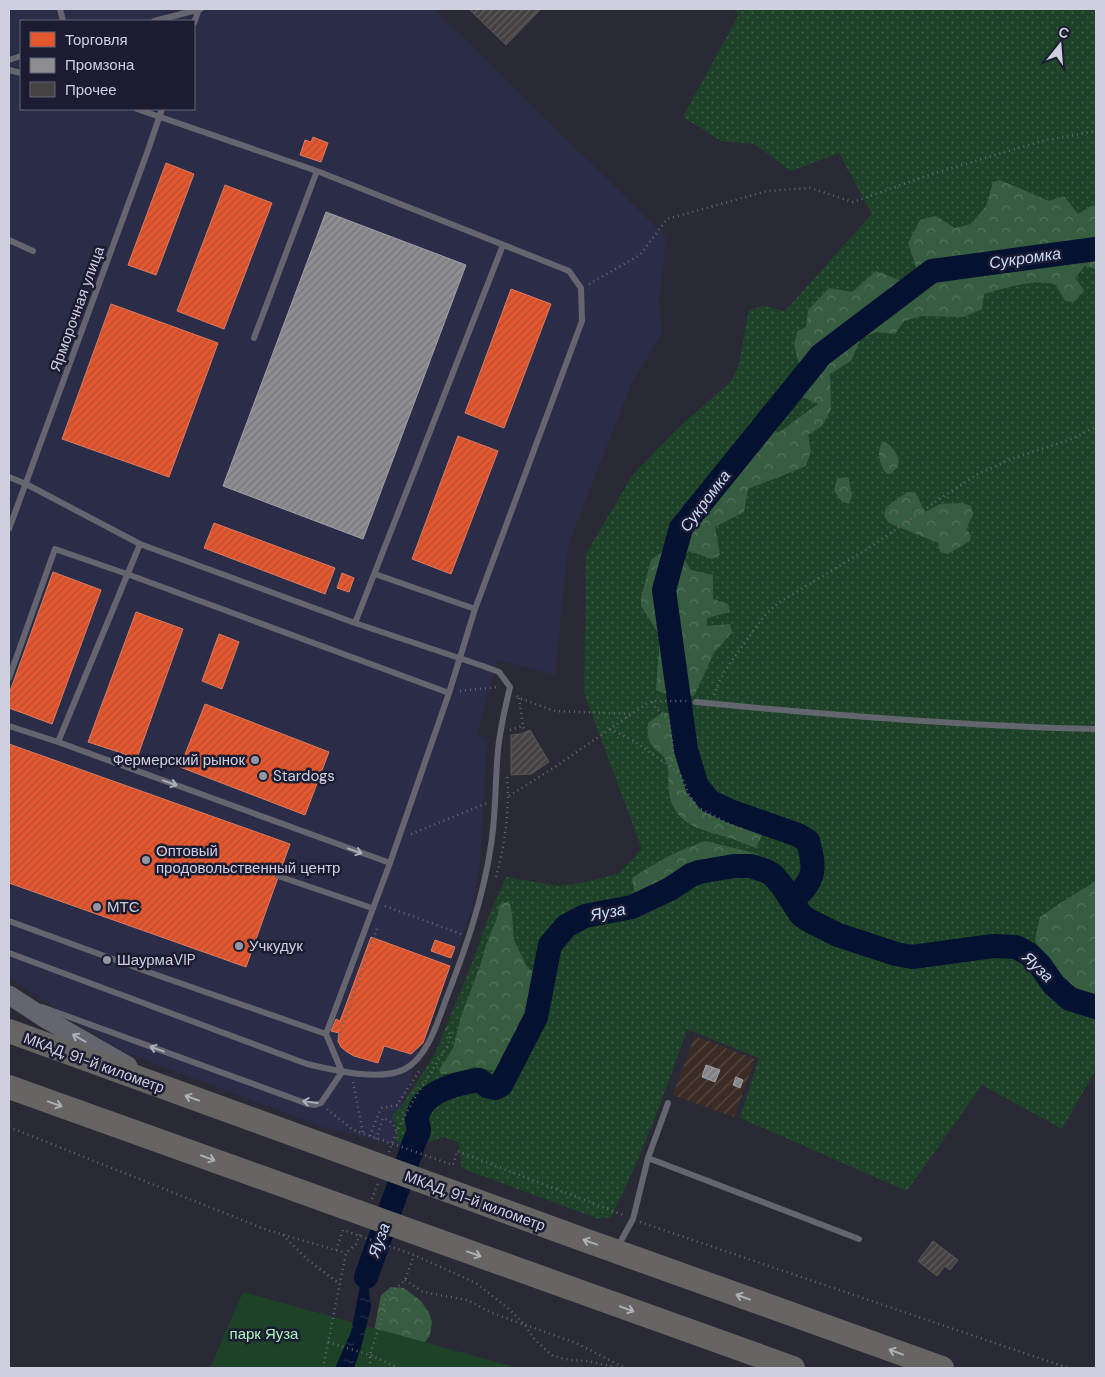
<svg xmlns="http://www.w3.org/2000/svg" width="1105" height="1377" font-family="'DM Sans',sans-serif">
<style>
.built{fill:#2b2d48;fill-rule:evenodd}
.industrial{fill:url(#industrial-furrows)}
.grass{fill:url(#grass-dots);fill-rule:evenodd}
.forest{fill:url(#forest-crowns)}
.green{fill:#1d4228}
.water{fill:url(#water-ripples)}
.shops{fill:url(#shops-hatch);stroke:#dd7b63}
.industry{fill:url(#industry-hatch);stroke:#a0a1a9}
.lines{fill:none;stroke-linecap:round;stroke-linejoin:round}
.river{stroke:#041131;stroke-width:24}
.building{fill:url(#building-hatch);stroke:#5a5758}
.path{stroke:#64656d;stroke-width:2.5;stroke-dasharray:1 4;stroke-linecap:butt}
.lane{stroke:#64656f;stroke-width:6}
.secondary{stroke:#64656f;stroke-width:19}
.highway{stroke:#676564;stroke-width:24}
.oneway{stroke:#aeb0bd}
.oneway2{stroke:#afb0ba}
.poi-dot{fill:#9596a4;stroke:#1b1c32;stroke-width:2}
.labels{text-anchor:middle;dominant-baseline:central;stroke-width:5;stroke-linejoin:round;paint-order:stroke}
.street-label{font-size:15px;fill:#ced0df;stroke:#1b1c32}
.poi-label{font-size:15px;fill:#ced0df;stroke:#1b1c32;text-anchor:start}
.park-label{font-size:15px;fill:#aff5bb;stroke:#1b1c32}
.water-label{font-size:16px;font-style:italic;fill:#c9dcf7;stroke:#1b1c32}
</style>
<defs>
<pattern id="industrial-furrows" width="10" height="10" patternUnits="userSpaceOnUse" patternTransform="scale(1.25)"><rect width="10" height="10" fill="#3a2c24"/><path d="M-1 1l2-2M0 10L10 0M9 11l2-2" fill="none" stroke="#554a43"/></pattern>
<pattern id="grass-dots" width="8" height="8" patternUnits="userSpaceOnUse" patternTransform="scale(1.25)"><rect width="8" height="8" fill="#1d4228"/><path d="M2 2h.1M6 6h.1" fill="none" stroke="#3d5c47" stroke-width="1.8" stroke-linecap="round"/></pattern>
<pattern id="forest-crowns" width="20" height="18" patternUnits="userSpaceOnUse" patternTransform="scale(1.25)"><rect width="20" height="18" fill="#375d40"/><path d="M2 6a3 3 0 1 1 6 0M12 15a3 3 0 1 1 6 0" fill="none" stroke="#53735b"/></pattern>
<pattern id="water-ripples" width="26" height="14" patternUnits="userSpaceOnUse" patternTransform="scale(1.25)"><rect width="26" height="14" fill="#041131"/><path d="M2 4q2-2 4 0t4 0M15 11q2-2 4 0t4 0" fill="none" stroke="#27334e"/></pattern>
<pattern id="shops-hatch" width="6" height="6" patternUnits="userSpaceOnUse" patternTransform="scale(1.25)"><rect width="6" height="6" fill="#e4572e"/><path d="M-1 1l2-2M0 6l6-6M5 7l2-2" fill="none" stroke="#b25034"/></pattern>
<pattern id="industry-hatch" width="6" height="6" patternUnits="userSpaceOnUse" patternTransform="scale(1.25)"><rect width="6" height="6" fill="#8d8d92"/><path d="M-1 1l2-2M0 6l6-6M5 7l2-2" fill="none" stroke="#75757a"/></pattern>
<pattern id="building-hatch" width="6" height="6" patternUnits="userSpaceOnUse" patternTransform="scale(1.25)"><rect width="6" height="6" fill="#454244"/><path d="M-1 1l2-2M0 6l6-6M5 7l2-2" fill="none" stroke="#5f5c5f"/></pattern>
</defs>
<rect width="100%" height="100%" fill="#2a2a36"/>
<path class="built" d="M9,9h425l232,228 -7,64 3,33 -30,48 -64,163 -13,130 -58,-15 -20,75 10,4 -7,125 -8,45 -46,130 -6,10 -19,58 -10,9 4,8 1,17 16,8 -92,-23 -201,-76 -110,-73zM21,21h173v88h-173z"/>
<path class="industrial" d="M695,1036l60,23 -21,58 -61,-22z"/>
<path class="grass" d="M736,9h360v872l-36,22 -20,14 34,78 22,5v69l-34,60 -80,-44 -75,106 -167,-73 19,-60 -72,-29c-22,64 -45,127 -76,188l-12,2 -138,-51 -2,-25 -16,-6 -17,6 -4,9 -26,-11 -1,-17 -4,-8 10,-9 34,-53 41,-101 12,-35 18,-41 52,9 24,-3 36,-9 24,-25 -58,-156 2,-139 46,-78 43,-45 55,-49 8,-13 11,-59 15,-4 21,5 87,-97 -33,-61 -48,18 -37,-27 -33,-3 -38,-24 55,-101zM499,905l13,9 2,26 13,27 3,45 -27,52 -9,7 -21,-4 -13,6 -21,-3 14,-22 8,-32 19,-50 6,-21 12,-30z"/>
<path class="forest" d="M1000,180l49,21 15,-5 14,18 15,-9 3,2v62l-11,-3 -10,12 9,12 -10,12 -9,-1 -9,-16c-22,-7 -51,3 -72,9l-2,15 -18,8 -43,-1 -17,5 -9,13 -18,-2 -16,6 -10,23 -21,13 1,36 -9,16 -14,9 3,16 -5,15 -58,23 -4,23 -29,15 5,28 -8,4 -23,-8 -6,6 8,13 22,5v24l15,5 2,8 -23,6v8l23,-2 2,8 -18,21 -20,43 -25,-1 -13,-5 4,-54 -19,-30v-8l10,-38 19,-14 7,-33 5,-6 23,2 12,-11 3,-26 23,-3 -1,-34 9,-14 15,2 12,10 40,-29 -23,-10 -1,-9 6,-16 -6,-25 4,-13 8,-4 2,-17 21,-22 23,4 24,-21 36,14 6,-12 -10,-30 12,-23 16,-4 19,12 16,-4 15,-18 7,-24z
M883,441c5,2 6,4 10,8 8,11 8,15 -2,25h-4c-8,-9 -11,-23 -4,-33z
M845,477l4,2 3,17 -3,8 -8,-3 -7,-11 3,-11z
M907,492h8l10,20 15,-8 23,-1 8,3 2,9 -7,14 5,6 -1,6 -22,13 -8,-2 -2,-9 -49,-20 -5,-7 2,-9z
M663,712l12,3 5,43 7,24 15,21 29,15 33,13 -8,17c-9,-3 -17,-7 -26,-10 -26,-8 -55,-11 -61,-45 -2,-11 2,-22 -4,-34 -1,-3 -5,-6 -8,-8 -10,-10 -10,-15 -9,-28z
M706,841l52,13 -1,9 -42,-2 -33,10 -46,28 -4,-21c25,-16 45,-28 74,-37z
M1096,881v119l-22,-5 -33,-38 -6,-18 5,-22 20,-14z
M509,901l3,13 2,26 13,27 9,7 -6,38 -27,52 -9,7 -21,-4 -13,6 -19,1 -2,-4 14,-22 8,-32 19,-50 6,-21 12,-30 1,-10z
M391,1287l13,1 17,13 8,12 3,9 -2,13 -21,30 -47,3 10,-27 9,-46z"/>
<path class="green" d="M243,1292l275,76h-308z"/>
<path class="water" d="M373,1245l12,5 -6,9 -2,10 -9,15 3,23 -10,41 -7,20h-19l16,-36 13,-66 5,-7z"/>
<path class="shops" d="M313,137l15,6 -7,19 -21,-7 5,-15 6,2z
M166,163l28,11 -38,101 -28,-10z
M225,185l47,18 -48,126 -47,-18z
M511,289l40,15 -47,124 -39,-15z
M111,304l107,39 -49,134 -107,-38z
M458,436l40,15 -47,123 -39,-15z
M214,523l121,45 -10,26 -121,-46z
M53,572l48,18 -49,134 -43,-16v-14z
M342,573l12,5 -5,14 -12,-4z
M136,612l47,17 -46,129 -49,-16z
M219,634l20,8 -17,47 -20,-8z
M205,704l124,48 -24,63 -125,-48z
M9,744l281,100 -44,123 -237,-84z
M371,937l79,29 -27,77 -12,11 -27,-8 -6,17 -24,-7 -7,-4 -6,-5 -3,-6 1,-8 -8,-2 5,-12 4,2z
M435,940l20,7 -4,11 -20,-7z"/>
<path class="industry" d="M326,212l140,53 -103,274 -140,-53z
M706,1065l14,5 -5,12 -13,-5z
M736,1077l7,3 -3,8 -7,-3z"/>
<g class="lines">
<path class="river" d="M793,900c22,-21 23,-29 15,-59l-10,-6 -68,-24 -21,-10 -12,-15 -11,-36 -22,-160 17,-62 140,-173 111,-84 164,-22
M366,1277l46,-128c1,-7 6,-12 7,-19 0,-3 -2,-7 -2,-11 3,-27 40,-36 62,-39l8,6 8,2 6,-3 35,-68 14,-72 16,-19 19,-10 47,-9 38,-18 21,-14 8,-3 35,-6h17l15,5 7,4 10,12 18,28 7,5 30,15 58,19 16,3 81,-11 23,1 13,7 11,11 14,20 16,14 26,8"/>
</g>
<path class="building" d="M469,9h72l-35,36z
M530,730l19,32 -18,12 -20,1v-40l10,-1z
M933,1241l25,19 -8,10 -5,-4 -8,10 -19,-15z"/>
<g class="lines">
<path class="path" d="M589,284l51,-29 27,-36 100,-28 43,-3 43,14 76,-27 113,-34 54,-10
M460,691l38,-4
M714,695l5,-13 7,-13 38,-53 14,-13 91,-55 75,-52 34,-22 33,-15 58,-19 27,-13
M517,696l2,2 36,13 75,3
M519,698l4,28
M652,702l3,5 13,12 4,22 1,12 -2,14
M610,729l24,12 37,26 11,10 6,15 9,15 36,19 13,5
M510,730l13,-4 2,6
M509,796l46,-29 94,-65 6,-1h32
M411,834l76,-31
M496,877c9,-33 14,-68 11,-103
M385,906l76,28
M338,1038l40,-112
M353,1082l10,51
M327,1109l26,21 100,35 4,-14 169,65
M9,1127l258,103 79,23
M370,1136l10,-26 2,-2 15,-3 23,-35
M376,1139l7,-21c7,3 11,6 13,13
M389,1152c13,-39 38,-72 59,-107l3,-10 -6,-7
M372,1199l6,-16
M640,1222l428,146
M283,1235l25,25 32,24
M336,1250l7,-20 71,25 62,28 33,26 16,16 10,15 18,16 17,4 18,1 30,7
M405,1280l18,12 44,8 25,13 84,30 49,25
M328,1342l42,13 29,13
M323,1368l23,-115 10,-9 5,-12
M370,1368v-13l10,-31 5,-25 20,-19 9,-25"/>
<path class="lane" d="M60,9l3,12
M154,21l47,-12
M194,23l5,-14
M9,60l12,-4
M9,70l12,3
M137,109l180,62 252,100 12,17 1,33 -107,288 -26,84 -59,170 -64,171
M9,240l24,11
M254,338l63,-167
M9,477l17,7 114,60 215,79 128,43 16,6 11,15c-5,21 -10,42 -12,63 -3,32 -2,64 -7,95 -8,55 -26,105 -46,157 -8,22 -18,55 -40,67 -25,13 -71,1 -98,-5l-298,-111
M9,529l138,-376 15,-44
M375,574l100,35
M355,623l148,-378
M9,678l46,-129 72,25 322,119
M696,702c133,13 266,24 400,27
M9,726l49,16 332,121
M58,742l82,-198
M278,876l94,32
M9,921l142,52 175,61 16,38
M42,1007l266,97 7,1 6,-2 21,-31
M648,1158l211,81
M617,1248l16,-29 15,-61 20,-55"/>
<path class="secondary" d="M9,995l37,24 82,47"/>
<path class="highway" d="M9,1031l567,206 366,131
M9,1087l784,281"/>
</g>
<defs><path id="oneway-shaft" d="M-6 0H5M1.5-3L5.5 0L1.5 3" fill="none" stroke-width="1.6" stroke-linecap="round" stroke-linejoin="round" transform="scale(1.25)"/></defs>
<g class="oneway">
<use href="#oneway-shaft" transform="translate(170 783) rotate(20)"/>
<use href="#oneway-shaft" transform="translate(355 851) rotate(20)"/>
<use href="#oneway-shaft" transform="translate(79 1038) rotate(-150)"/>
<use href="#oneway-shaft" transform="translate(157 1049) rotate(-160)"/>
<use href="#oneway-shaft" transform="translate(310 1102) rotate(-172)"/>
</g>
<g class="oneway2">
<use href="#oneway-shaft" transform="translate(192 1098) rotate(-160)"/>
<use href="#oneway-shaft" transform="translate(55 1104) rotate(20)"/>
<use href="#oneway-shaft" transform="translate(208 1158) rotate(20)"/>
<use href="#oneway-shaft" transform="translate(590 1242) rotate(-160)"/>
<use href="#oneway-shaft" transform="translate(474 1254) rotate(20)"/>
<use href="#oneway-shaft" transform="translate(743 1297) rotate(-160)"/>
<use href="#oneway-shaft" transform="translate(627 1309) rotate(20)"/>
<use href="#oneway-shaft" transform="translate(896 1352) rotate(-160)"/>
</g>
<g class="poi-dot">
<circle cx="255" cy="760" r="5"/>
<circle cx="263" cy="776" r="5"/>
<circle cx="146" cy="860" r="5"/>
<circle cx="97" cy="907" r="5"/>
<circle cx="239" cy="946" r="5"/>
<circle cx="107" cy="960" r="5"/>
</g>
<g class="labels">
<g class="street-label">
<text transform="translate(77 309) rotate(-70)">Ярморочная улица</text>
<text transform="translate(94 1063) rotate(20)">МКАД, 91-й километр</text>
<text transform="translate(475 1201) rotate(20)">МКАД, 91-й километр</text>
</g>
<g class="poi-label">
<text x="245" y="760" text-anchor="end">Фермерский рынок</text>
<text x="273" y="776">Stardogs</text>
<text x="156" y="851">Оптовый<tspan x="156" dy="17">продовольственный центр</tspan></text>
<text x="107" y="907">МТС</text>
<text x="249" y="946">Учкудук</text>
<text x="117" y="960">ШаурмаVIP</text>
</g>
<g class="park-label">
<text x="264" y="1334">парк Яуза</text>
</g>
<g class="water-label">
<text transform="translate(1025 258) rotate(-8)">Сукромка</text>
<text transform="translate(705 501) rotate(-53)">Сукромка</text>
<text transform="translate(608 912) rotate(-11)">Яуза</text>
<text transform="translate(1038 967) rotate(44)">Яуза</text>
<text transform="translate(379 1240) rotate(-70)">Яуза</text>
</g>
</g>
<rect width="1105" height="1377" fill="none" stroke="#ced0df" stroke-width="20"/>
<rect x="20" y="20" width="175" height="90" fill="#1b1c32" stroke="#636477"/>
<rect x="30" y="32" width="25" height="15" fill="#e4572e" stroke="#636477"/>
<text x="65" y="45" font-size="15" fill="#ced0df">Торговля</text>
<rect x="30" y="58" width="25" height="15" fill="#8d8d92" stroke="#636477"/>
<text x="65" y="70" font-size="15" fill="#ced0df">Промзона</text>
<rect x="30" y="82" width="25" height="15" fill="#454244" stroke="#636477"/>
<text x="65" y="95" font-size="15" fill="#ced0df">Прочее</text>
<g transform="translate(1060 45) rotate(17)" stroke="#1b1c32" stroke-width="4" paint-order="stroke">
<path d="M0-4L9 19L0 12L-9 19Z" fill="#ced0df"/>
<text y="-8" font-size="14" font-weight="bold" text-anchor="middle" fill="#ced0df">С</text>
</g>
</svg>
